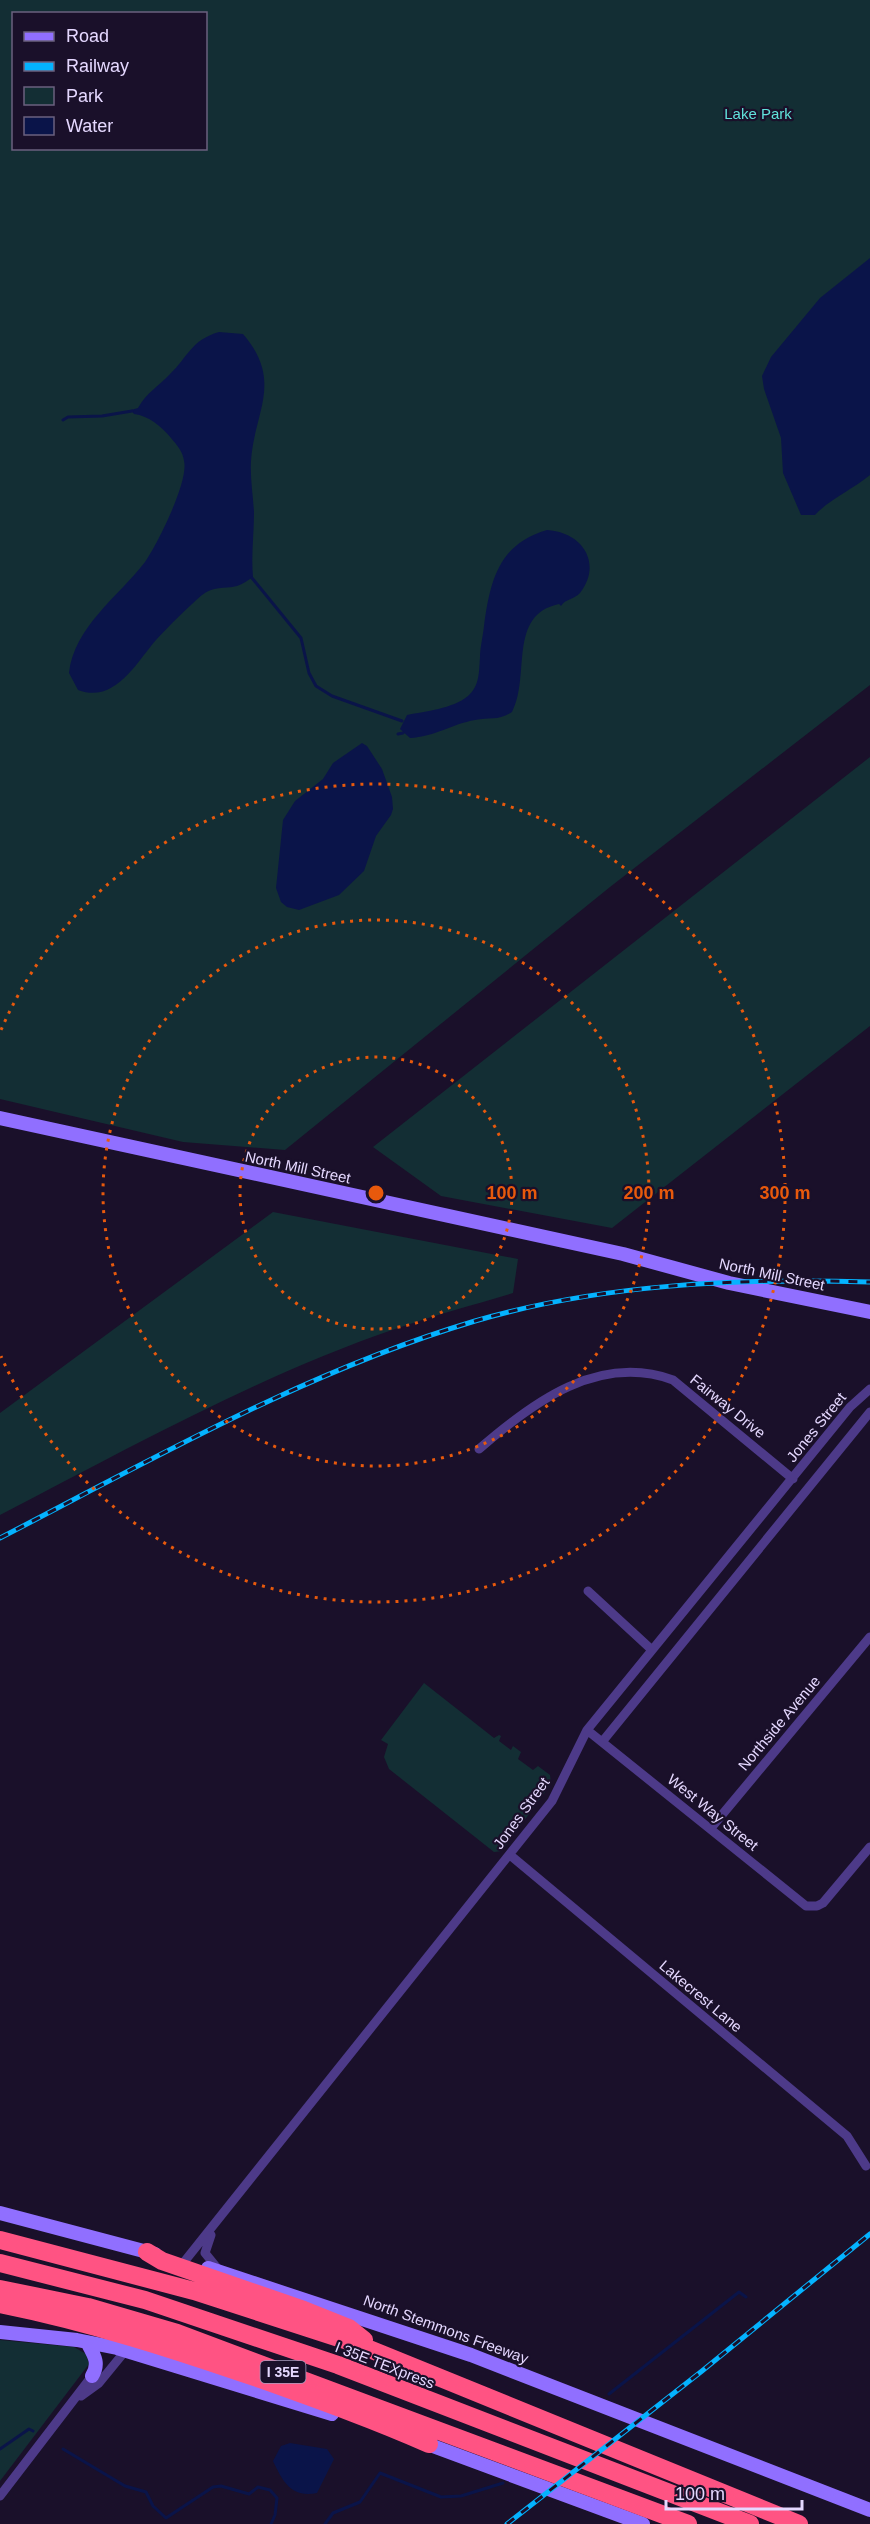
<svg xmlns="http://www.w3.org/2000/svg" width="870" height="2524" font-family="Helvetica,sans-serif">
<style>
.green{fill:#132e34;fill-rule:evenodd}
.water{fill:#0a1449}
.lines{fill:none;stroke-linecap:round;stroke-linejoin:round}
.stream{stroke:#0a1449;stroke-width:3}
.minor{stroke:#4d3a89;stroke-width:9}
.secondary{stroke:#906fff;stroke-width:14}
.motorway{stroke:#ff5383;stroke-width:18}
.rail-casing{stroke:#04b3ff;stroke-width:5}
.rail{stroke:#1a102a;stroke-width:3;stroke-dasharray:9;stroke-linecap:butt}
.ring{fill:none;stroke:#e8590c;stroke-width:3;stroke-dasharray:3 6}
.labels{text-anchor:middle;dominant-baseline:central;stroke-width:4.5;stroke-linejoin:round;paint-order:stroke}
.shield{fill:#1a102a;stroke:#a89cbf;stroke-width:1.5}
.shield-label{font-size:14px;font-weight:bold;fill:#e5d8ff}
.park-label{font-size:15px;fill:#61e2dc;stroke:#1a102a}
.street-label{font-size:15px;fill:#e5d8ff;stroke:#1a102a}
.centre{fill:#e8590c;stroke:#1a102a;stroke-width:3}
.ring-label{font-size:18px;text-anchor:middle;font-weight:bold;fill:#e8590c;stroke:#1a102a;stroke-width:4.5;stroke-linejoin:round;paint-order:stroke}
</style>
<rect width="100%" height="100%" fill="#1a102a"/>
<path class="green" d="M0,0h870v685l-260,202 -325,263 -102,-8 -183,-43zM14,14h192v134h-192z
M870,757v269l-258,202 -171,-32 -68,-49z
M273,1212l245,47 -5,34c-39,12 -79,22 -118,36 -137,47 -266,119 -395,186v-102z
M424,1683l70,55 5,-3 2,1 -2,5 12,9 2,-4 8,6 -3,7 15,11 5,-4 12,9 1,9 -49,67 -8,1 -105,-83 -5,-12 4,-13 -7,-4z
M0,2340l74,7 12,7 3,10 -89,117z"/>
<path class="water" d="M870,258v217c-18,15 -39,23 -55,40h-14l-18,-42 -2,-35 -17,-49 -2,-13 9,-19 49,-59z
M219,332l24,2c41,48 11,78 8,127 -1,17 2,34 3,51 0,22 -3,44 -1,65 -5,3 -10,7 -16,9 -13,3 -24,0 -35,9 -15,13 -32,30 -46,45 -20,23 -41,64 -78,50l-9,-17c5,-46 49,-76 76,-111 12,-17 44,-81 39,-101 -1,-9 -7,-16 -13,-23 -10,-12 -22,-22 -37,-24l-3,-4 7,-2c8,-15 21,-22 32,-34 18,-17 21,-34 49,-42z
M547,530c35,2 56,33 33,63 -5,6 -15,6 -19,13l-2,-2c-52,11 -28,72 -47,108 -14,9 -22,5 -37,8 -23,4 -41,17 -65,18l-10,-9 7,-14c19,-4 45,-6 61,-19 12,-10 11,-26 12,-39 0,-9 3,-21 4,-31 6,-44 14,-82 63,-96z
M362,743l5,3 15,23 10,28 1,12 -2,6 -15,21 -12,35 -25,24 -40,15 -12,-3 -6,-5 -5,-14 7,-68 12,-19 28,-22 10,-16z
M290,2443l37,6 7,10 -17,34c-26,5 -34,-11 -44,-32l8,-15z"/>
<g class="lines">
<path class="stream" d="M63,420l5,-3 34,-1 30,-5
M252,578l49,60 8,35 7,13 16,10 70,25
M398,734l5,-1
M609,2394l130,-102 7,5
M0,2449l29,-20 4,2
M63,2449l62,37 21,6 7,14 13,12 47,-31 8,-1 28,8 9,-7 12,3 7,8 -2,17 -4,9
M325,2524l8,-11 27,-11 20,-29 61,24 20,-1 42,-13"/>
<path class="minor" d="M479,1449c54,-47 120,-96 194,-69l120,99
M588,1591l64,59
M587,1730l219,176h11l6,-3 47,-56
M602,1742l268,-330
M711,1828l159,-191
M510,1855l337,281 19,30
M211,2235l-6,18 13,16
M184,2262l368,-461 35,-71 263,-323 20,-18
M81,2396l18,-13 27,-33
M0,2496l92,-120"/>
<path class="secondary" d="M0,1118l623,136 106,29 141,29
M0,2213l155,41
M208,2268l263,87 399,155
M0,2332l77,8 40,8 215,66
M87,2342c7,13 13,21 5,34
M422,2442l221,82"/>
<path class="motorway" d="M0,2240l194,51 163,53 442,180
M147,2252l15,9 142,49 45,18 15,12
M0,2263l145,37 193,65 412,159
M0,2289l88,18 89,26 511,191
M0,2304c90,18 176,46 263,76 56,20 112,40 166,64"/>
<g class="rail-casing">
<path id="rail" d="M0,1538c155,-80 307,-167 475,-217 126,-37 264,-43 395,-39
M507,2524l195,-153 168,-137"/>
</g>
<use href="#rail" class="rail"/>
</g>
<g class="ring">
<circle cx="376" cy="1193" r="136"/>
<circle cx="376" cy="1193" r="273"/>
<path d="M1 1030A409 409 0 1 1 1 1356"/>
</g>
<g class="labels">
<rect class="shield" x="260.5" y="2361" width="45" height="22" rx="4.5"/>
<g class="shield-label">
<text x="283" y="2372">I 35E</text>
</g>
<g class="park-label">
<text x="758" y="113">Lake Park</text>
</g>
<g class="street-label">
<text transform="translate(298 1167) rotate(12)">North Mill Street</text>
<text transform="translate(772 1274) rotate(12)">North Mill Street</text>
<text transform="translate(728 1406) rotate(39)">Fairway Drive</text>
<text transform="translate(816 1427) rotate(-51)">Jones Street</text>
<text transform="translate(779 1723) rotate(-50)">Northside Avenue</text>
<text transform="translate(713 1812) rotate(39)">West Way Street</text>
<text transform="translate(521 1813) rotate(-54)">Jones Street</text>
<text transform="translate(701 1996) rotate(40)">Lakecrest Lane</text>
<text transform="translate(446 2329) rotate(20)">North Stemmons Freeway</text>
<text transform="translate(385 2365) rotate(21)">I 35E TEXpress</text>
</g>
</g>
<circle cx="376" cy="1193" r="9" class="centre"/>
<g class="ring-label">
<text x="512" y="1199">100 m</text>
<text x="649" y="1199">200 m</text>
<text x="785" y="1199">300 m</text>
</g>
<rect x="12" y="12" width="195" height="138" fill="#1a102a" stroke="#6b607f" stroke-width="1.5"/>
<rect x="24" y="32" width="30" height="9" fill="#906fff" stroke="#6b607f" stroke-width="1.5"/>
<text x="66" y="42" font-size="18" fill="#e5d8ff">Road</text>
<rect x="24" y="62" width="30" height="9" fill="#04b3ff" stroke="#6b607f" stroke-width="1.5"/>
<text x="66" y="72" font-size="18" fill="#e5d8ff">Railway</text>
<rect x="24" y="87" width="30" height="18" fill="#132e34" stroke="#6b607f" stroke-width="1.5"/>
<text x="66" y="102" font-size="18" fill="#e5d8ff">Park</text>
<rect x="24" y="117" width="30" height="18" fill="#0a1449" stroke="#6b607f" stroke-width="1.5"/>
<text x="66" y="132" font-size="18" fill="#e5d8ff">Water</text>
<path d="M666 2500v9h136v-9" fill="none" stroke="#e5d8ff" stroke-width="3"/>
<text x="675" y="2500" font-size="18" fill="#e5d8ff" stroke="#1a102a" stroke-width="4.5" paint-order="stroke">100 m</text>
</svg>
